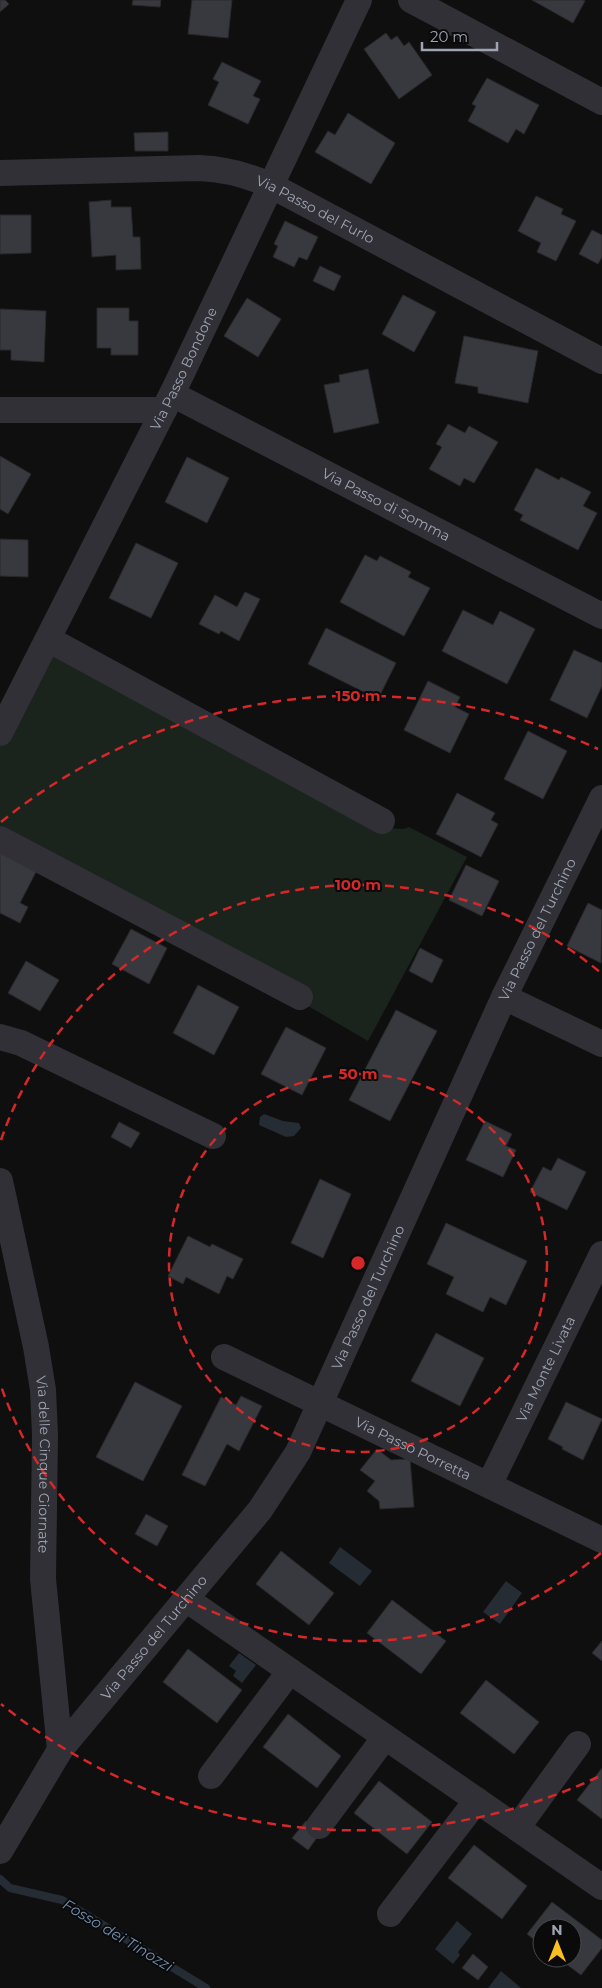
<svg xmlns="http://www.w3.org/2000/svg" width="602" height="1988" font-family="Montserrat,sans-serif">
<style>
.green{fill:#1b231d}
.water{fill:#252c34}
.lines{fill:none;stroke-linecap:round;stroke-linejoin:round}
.stream{stroke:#252c34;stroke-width:8}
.building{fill:#38393e;stroke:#29292d}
.minor{stroke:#303036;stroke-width:26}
.ring{fill:none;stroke:#d62828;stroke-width:2.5;stroke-dasharray:9 6}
.labels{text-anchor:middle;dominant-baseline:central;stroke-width:4;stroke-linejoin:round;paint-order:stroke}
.street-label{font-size:14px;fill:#9fa4b2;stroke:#0a0a0b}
.water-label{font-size:15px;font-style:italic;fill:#748fb0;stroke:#0a0a0b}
.centre{fill:#d62828;stroke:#0a0a0b;stroke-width:2.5}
.ring-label{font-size:15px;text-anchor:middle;font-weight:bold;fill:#d62828;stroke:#0a0a0b;stroke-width:4;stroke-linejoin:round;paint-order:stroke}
</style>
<rect width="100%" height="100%" fill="#0f0f10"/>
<path class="green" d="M47,650l341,178 16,1 5,-2 58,30 -99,184 -368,-215v-81z"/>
<path class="water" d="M264,1114l19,7 16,2 2,5 -7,8 -8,1 -27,-12 1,-8z
M340,1547l32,24 -12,15 -31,-23z
M506,1581l16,12 -22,31 -17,-12z
M239,1653l17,12 -14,18 -9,-7 3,-5 -7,-5z
M457,1921l15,13 -14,18 2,3 -7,9 -18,-15z
M501,1971l20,17h-33z"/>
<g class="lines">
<path class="stream" d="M0,1879l10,9 52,12 144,88"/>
</g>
<path class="building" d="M0,0h5l4,4 -9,8z
M133,0h28l-1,7 -28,-2z
M192,0h40l-4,38 -40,-4z
M532,0h51l2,1 -12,22z
M386,33l5,7 6,-4 7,10 5,-4 23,33 -33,24 -35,-50z
M222,62l39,19 -8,15 7,3 -12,25 -40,-19 11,-23 -6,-3z
M487,78l52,27 -15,29 -8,-5 -8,14 -40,-22 8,-15 -4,-2z
M348,113l47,30 -24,41 -56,-32 13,-21 7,4z
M168,132v19h-33l-1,-18z
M536,196l27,13 -2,5 15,7 -20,40 -19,-9 4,-9 -23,-12z
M111,200v7h20l2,30h7l1,32 -25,1v-15l-24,2 -3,-55z
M0,215h31v38l-31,1z
M285,221l33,16 -11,23 -8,-3 -5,10 -21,-10 5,-11 -4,-2z
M592,230l10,5v22l-4,7 -19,-10z
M320,266l21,10 -7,15 -21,-10z
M403,295l33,17 -22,40 -32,-18z
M247,298l34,21 -23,38 -34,-21z
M97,308h32v13h9v34h-27v-7h-14z
M0,309l46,2 -2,51 -33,-2v-10h-11z
M464,336l74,15 -10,52 -50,-10v-6l-23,-4z
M368,369l11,54 -45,10 -10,-48 16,-3 -1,-7z
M448,424l17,9 4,-7 29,16 -24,41 -10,-5 -4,8 -31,-17 13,-22 -6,-3z
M0,456l31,18 -23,40 -8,-5z
M187,457l42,21 -22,45 -42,-21z
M536,468l23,12 2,-3 30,15 -8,14 14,7 -19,37 -58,-30 3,-5 -9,-5z
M0,539l28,1v37l-28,-1z
M136,543l42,20 -27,55 -42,-20z
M365,555l12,6 3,-5 31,16 -3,5 22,11 -26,48 -64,-34z
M245,592l15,7 -21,42 -18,-10 -2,3 -20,-10 16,-29 22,12z
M463,610l30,15 7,-14 35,18 -28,55 -65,-33z
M326,628l70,35 -18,36 -70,-35z
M574,650l28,13v23l-15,32 -37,-18z
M428,681l32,16 -5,10 14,7 -19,39 -46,-23z
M528,731l39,20 -24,48 -39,-20z
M457,793l38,20 -4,7 7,4 -17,33 -45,-23z
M0,849l38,19 -18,35 8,4 -8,16 -20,-10z
M466,865l33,16 -17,35 -33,-16z
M588,903l14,7 -1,53 -34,-17z
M131,929l36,19 -18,36 -37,-20z
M420,948l23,12 -11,23 -23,-12z
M26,961l33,19 -19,31 -32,-18z
M198,985l41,22 -25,48 -41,-22z
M396,1010l41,21 -47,90 -41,-21z
M286,1027l40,21 -24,47 -41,-21z
M485,1121l27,13 -6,12 10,4 -13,27 -37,-17z
M119,1122l21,11 -9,15 -20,-11z
M558,1158l28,14 -19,38 -37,-18 13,-25 8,4z
M320,1179l31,15 -28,64 -32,-15z
M446,1223l81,38 -21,44 -16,-8 -7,15 -37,-18 8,-17 -27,-13z
M188,1236l22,11 2,-3 31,15 -10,20 -6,-3 -8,18 -33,-17 -3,7 -15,-8z
M436,1333l48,25 -24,48 -49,-25z
M135,1382l47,24 -39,75 -47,-24z
M241,1396l21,10 -23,45 -12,-7 -22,42 -23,-11 39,-78 15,8z
M566,1402l36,17 -19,41 -21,-11 1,-2 -15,-8z
M377,1449l14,11 19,-1 4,48 -34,2 -1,-8 -12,-10 8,-10 -15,-11z
M146,1514l22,12 -11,20 -22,-12z
M281,1551l53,42 -25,32 -53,-41z
M392,1600l54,41 -25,33 -54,-41z
M602,1641v20l-10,-8z
M188,1649l54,41 -25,33 -54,-41z
M486,1680l53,42 -25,32 -54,-41z
M288,1714l53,42 -24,32 -54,-41z
M602,1768v51l-25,-19z
M379,1781l53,41 -25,32 -53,-41z
M306,1821l15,11 -13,18 -16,-12z
M474,1845l53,41 -25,33 -54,-41z
M552,1902l50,38v8l-21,27 -23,-17h14v-30h-30v18l-15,-12z
M473,1954l15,13 -10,13 -16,-12z"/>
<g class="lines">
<g class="minor">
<path d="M411,0l191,102"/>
<path id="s1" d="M0,173l199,-5c27,1 49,7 73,18l330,175"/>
<path id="s2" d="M172,394l430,222"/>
<path d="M0,410h164"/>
<path d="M48,639l334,182"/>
<path id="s3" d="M0,733l172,-339 187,-394"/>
<path d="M0,839l300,158"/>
<path d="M504,997l98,47"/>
<path d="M0,1037l21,6 192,93"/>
<path id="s4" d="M0,1181l36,166 7,43 2,45 -2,144 17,171"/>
<path id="s5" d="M224,1357l378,183"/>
<path id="s6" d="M489,1485l113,-231"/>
<path d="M186,1599l416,288"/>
<path d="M211,1776l79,-105"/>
<path d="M319,1826l66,-89"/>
<path d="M517,1828l61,-84"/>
<path id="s7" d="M0,1851l60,-101 200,-240 38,-58 206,-455 98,-199"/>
<path d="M390,1914l87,-114"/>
</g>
</g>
<g class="ring">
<circle cx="358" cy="1263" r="189"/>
<path d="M601 1553A378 378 0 0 1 1 1386M1 1140A378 378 0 0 1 601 973"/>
<path d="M598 1777A567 567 0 0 1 1 1704M1 822A567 567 0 0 1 598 749"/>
</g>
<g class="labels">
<g class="street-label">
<text stroke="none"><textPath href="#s1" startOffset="324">Via Passo del Furlo</textPath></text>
<text stroke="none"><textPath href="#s3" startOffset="408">Via Passo Bondone</textPath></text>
<text stroke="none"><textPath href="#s2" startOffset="241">Via Passo di Somma</textPath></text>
<text stroke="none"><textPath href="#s7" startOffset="1074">Via Passo del Turchino</textPath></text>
<text stroke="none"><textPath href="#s7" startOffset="669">Via Passo del Turchino</textPath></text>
<text stroke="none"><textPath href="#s6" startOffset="129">Via Monte Livata</textPath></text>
<text stroke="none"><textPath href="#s5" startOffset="210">Via Passo Porretta</textPath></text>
<text stroke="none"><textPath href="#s4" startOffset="288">Via delle Cinque Giornate</textPath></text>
<text stroke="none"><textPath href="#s7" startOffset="264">Via Passo del Turchino</textPath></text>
</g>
<g class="water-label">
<text transform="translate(118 1935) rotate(31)">Fosso dei Tinozzi</text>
</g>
</g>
<circle cx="358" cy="1263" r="8" class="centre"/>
<g class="ring-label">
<text x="358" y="701">150 m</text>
<text x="358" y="890">100 m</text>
<text x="358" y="1079">50 m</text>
</g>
<g transform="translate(557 1943)"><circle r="24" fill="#0a0a0b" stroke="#46484e"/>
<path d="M0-4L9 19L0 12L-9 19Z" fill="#f9c01f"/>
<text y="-8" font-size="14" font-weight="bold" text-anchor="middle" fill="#9fa4b2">N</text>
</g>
<path d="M422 42v8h75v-8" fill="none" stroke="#9fa4b2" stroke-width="2.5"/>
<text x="430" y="42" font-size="15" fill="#9fa4b2" stroke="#0a0a0b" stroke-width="4" paint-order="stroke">20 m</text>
</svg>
